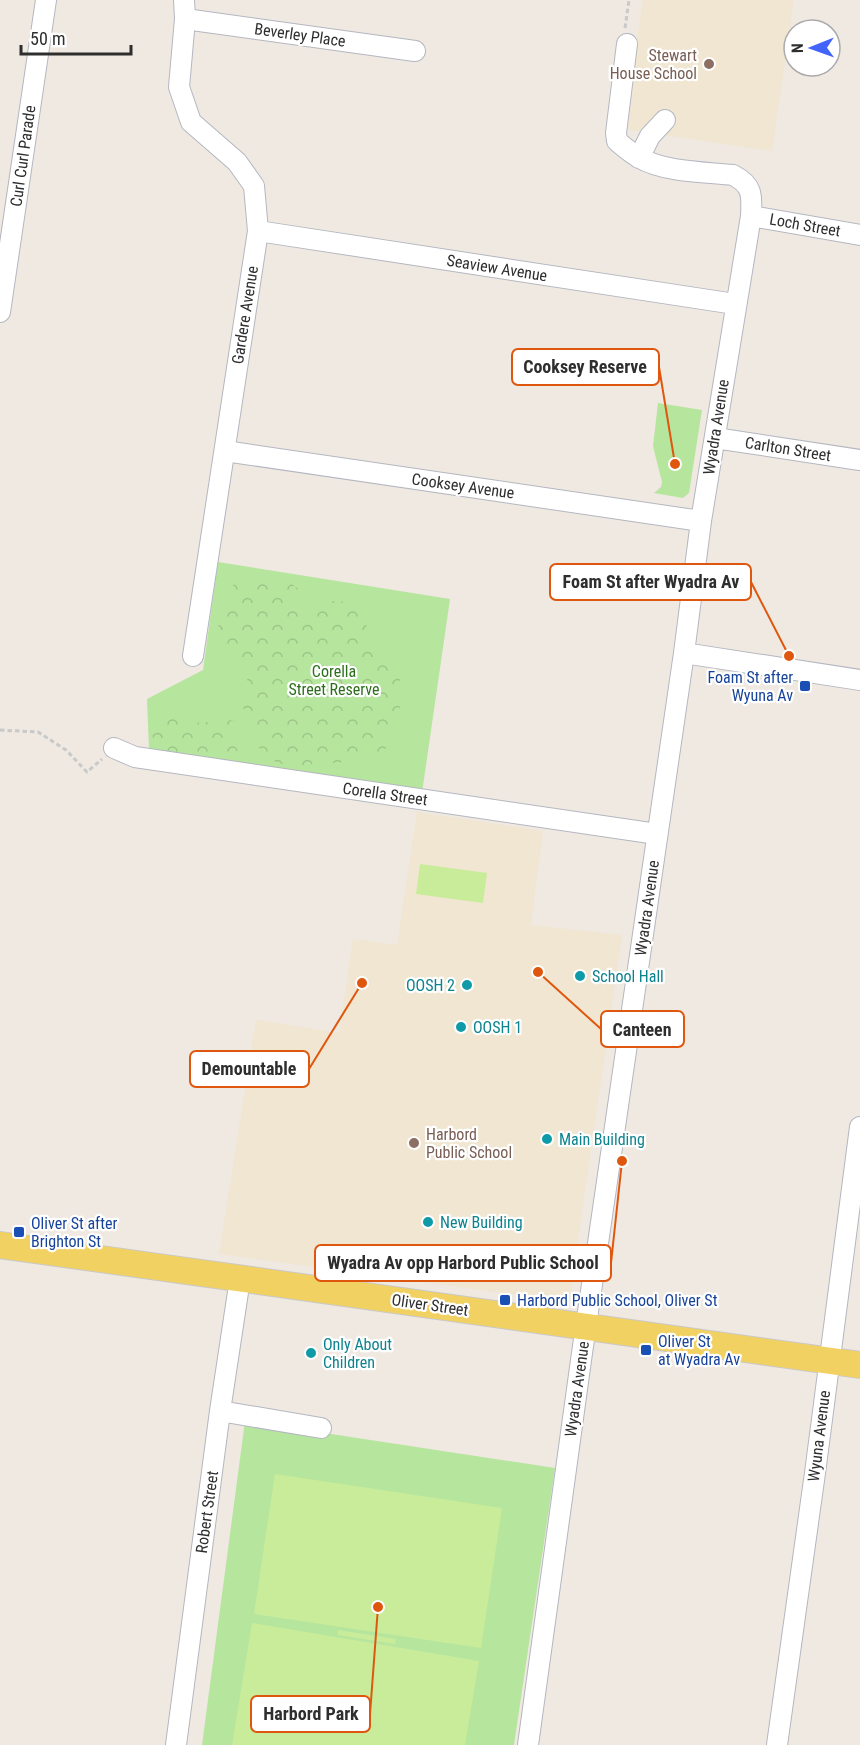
<svg xmlns="http://www.w3.org/2000/svg" width="860" height="1745" font-family="'Roboto Condensed',sans-serif">
<style>
.education{fill:#f0e6d1}
.grass{fill:#b6e59e}
.forest{fill:url(#forest-crowns)}
.pitch{fill:#c9ec9a}
.lines{fill:none;stroke-linecap:round;stroke-linejoin:round}
.minor-casing{stroke:#b4b7c1;stroke-width:22}
.major-casing{stroke:#c9c9c9;stroke-width:28}
.path{stroke:#c9c9c9;stroke-width:3;stroke-dasharray:4.5 3;stroke-linecap:butt}
.minor{stroke:#fff;stroke-width:20}
.major{stroke:#f2d163;stroke-width:26}
.education-dot{fill:#8d6e63;stroke:#fff;stroke-width:2}
.transit-dot{fill:#1a4fb4;stroke:#fff;stroke-width:2}
.culture-dot{fill:#0f9aa8;stroke:#fff;stroke-width:2}
.labels{text-anchor:middle;dominant-baseline:central;stroke-width:4.5;stroke-linejoin:round;paint-order:stroke}
.street-label{font-size:16px;fill:#2e2e2e;stroke:#fff}
.education-label{font-size:16px;fill:#785e54;stroke:#fff;text-anchor:end}
.park-label{font-size:16px;fill:#2c6e1b;stroke:#fff}
.transit-label{font-size:16px;fill:#164399;stroke:#fff;text-anchor:start}
.culture-label{font-size:16px;fill:#0d838f;stroke:#fff;text-anchor:start}
.leader{fill:none;stroke:#df570e;stroke-width:2}
.callout-dot{fill:#df570e;stroke:#fff;stroke-width:2}
.callout{fill:#fff;stroke:#df570e;stroke-width:2}
.callout-label{font-size:18px;text-anchor:middle;font-weight:bold;fill:#2e2e2e}
</style>
<defs>
<pattern id="forest-crowns" width="20" height="18" patternUnits="userSpaceOnUse" patternTransform="scale(1.5)"><rect width="20" height="18" fill="#b6e59e"/><path d="M2 6a3 3 0 1 1 6 0M12 15a3 3 0 1 1 6 0" fill="none" stroke="#9dc588"/></pattern>
</defs>
<rect width="100%" height="100%" fill="#efe9e1"/>
<path class="education" d="M643,0h151l-22,151 -149,-22z
M417,812l126,19 -12,94 91,10 -53,367 -350,-48 37,-234 83,13 14,-94 44,6z"/>
<path class="grass" d="M658,403l44,7 -13,83 -6,5 -29,-5 7,-6 1,-5 -9,-36z
M218,562l232,37 -28,194 -251,-38 -22,-6 -2,-50 56,-29z
M245,1421l310,47 -41,277h-312z"/>
<path class="forest" d="M241,577l47,4 13,10 -2,14 6,10 18,-6 10,-8 16,1 14,17 19,36 18,6v52l-8,23 -11,22 -48,5 -14,-4 -13,9 -24,-4 -17,-6 -11,-19 -5,-20 -8,-15 9,-8 -5,-11 5,-12 -32,-25c0,-30 0,-50 23,-71z
M166,713l24,10 17,-1 11,3 10,-5 7,1 -2,22 5,7 -13,13 -54,-8 -15,-13 -8,-12 3,-10z"/>
<path class="pitch" d="M420,864l67,9 -4,30 -67,-9z
M275,1474l227,34 -21,140 -227,-34z
M252,1623l227,38 -14,84h-233z
M338,1630l58,9 -1,5 -57,-9z"/>
<g class="lines">
<g class="minor-casing">
<path id="minor" d="M184,0l1,19 -6,68 12,35 46,40 17,24 4,45 -65,425
M185,19l230,32
M639,158l11,-22 15,-16
M751,216l109,19
M258,231l477,73
M0,312l46,-312
M715,438l145,22
M225,451l476,70
M684,653l176,27
M114,748l21,9 522,77
M220,1411l101,17
M176,1745l44,-334 20,-132
M528,1745l54,-392 102,-700 17,-132 50,-305c1,-20 2,-31 -18,-41 -28,-3 -69,-3 -93,-17 -8,-4 -16,-11 -23,-17l-1,-8 11,-89
M777,1745l38,-272 45,-346"/>
</g>
<g class="major-casing">
<path id="major" d="M0,1245l860,120"/>
</g>
<path class="path" d="M625,28l4,-28
M0,730l38,2 28,18 21,22 15,-13"/>
<use href="#minor" class="minor"/>
<use href="#major" class="major"/>
</g>
<g class="education-dot">
<circle cx="709" cy="64" r="6"/>
<circle cx="414" cy="1143" r="6"/>
</g>
<g class="transit-dot">
<rect x="799" y="680" width="12" height="12" rx="3"/>
<rect x="13" y="1226" width="12" height="12" rx="3"/>
<rect x="499" y="1294" width="12" height="12" rx="3"/>
<rect x="640" y="1344" width="12" height="12" rx="3"/>
</g>
<g class="culture-dot">
<circle cx="580" cy="976" r="6"/>
<circle cx="467" cy="985" r="6"/>
<circle cx="461" cy="1027" r="6"/>
<circle cx="547" cy="1139" r="6"/>
<circle cx="428" cy="1222" r="6"/>
<circle cx="311" cy="1353" r="6"/>
</g>
<g class="labels">
<g class="street-label">
<text transform="translate(300 35) rotate(8)">Beverley Place</text>
<text transform="translate(23 156) rotate(-82)">Curl Curl Parade</text>
<text transform="translate(805 225) rotate(10)">Loch Street</text>
<text transform="translate(497 268) rotate(9)">Seaview Avenue</text>
<text transform="translate(245 315) rotate(-81)">Gardere Avenue</text>
<text transform="translate(716 427) rotate(-81)">Wyadra Avenue</text>
<text transform="translate(788 449) rotate(9)">Carlton Street</text>
<text transform="translate(463 486) rotate(8)">Cooksey Avenue</text>
<text transform="translate(385 794) rotate(8)">Corella Street</text>
<text transform="translate(647 908) rotate(-82)">Wyadra Avenue</text>
<text transform="translate(430 1305) rotate(8)">Oliver Street</text>
<text transform="translate(577 1389) rotate(-82)">Wyadra Avenue</text>
<text transform="translate(819 1436) rotate(-83)">Wyuna Avenue</text>
<text transform="translate(207 1512) rotate(-82)">Robert Street</text>
</g>
<g class="education-label">
<text x="697" y="55">Stewart<tspan x="697" dy="18">House School</tspan></text>
<text x="426" y="1134" text-anchor="start">Harbord<tspan x="426" dy="18">Public School</tspan></text>
</g>
<g class="park-label">
<text x="334" y="671">Corella<tspan x="334" dy="18">Street Reserve</tspan></text>
</g>
<g class="transit-label">
<text x="793" y="677" text-anchor="end">Foam St after<tspan x="793" dy="18">Wyuna Av</tspan></text>
<text x="31" y="1223">Oliver St after<tspan x="31" dy="18">Brighton St</tspan></text>
<text x="517" y="1300">Harbord Public School, Oliver St</text>
<text x="658" y="1341">Oliver St<tspan x="658" dy="18">at Wyadra Av</tspan></text>
</g>
<g class="culture-label">
<text x="592" y="976">School Hall</text>
<text x="455" y="985" text-anchor="end">OOSH 2</text>
<text x="473" y="1027">OOSH 1</text>
<text x="559" y="1139">Main Building</text>
<text x="440" y="1222">New Building</text>
<text x="323" y="1344">Only About<tspan x="323" dy="18">Children</tspan></text>
</g>
</g>
<path class="leader" d="M675 464L659 367M789 656L751 582M538 972L601 1029M362 983L309 1069M622 1161L611 1263M378 1607L370 1714"/>
<g class="callout-dot">
<circle cx="675" cy="464" r="6"/>
<circle cx="789" cy="656" r="6"/>
<circle cx="538" cy="972" r="6"/>
<circle cx="362" cy="983" r="6"/>
<circle cx="622" cy="1161" r="6"/>
<circle cx="378" cy="1607" r="6"/>
</g>
<g class="callout">
<rect x="512" y="349" width="147" height="36" rx="6"/>
<rect x="550" y="564" width="201" height="36" rx="6"/>
<rect x="601" y="1011" width="83" height="36" rx="6"/>
<rect x="190" y="1051" width="119" height="36" rx="6"/>
<rect x="315" y="1245" width="296" height="36" rx="6"/>
<rect x="251" y="1696" width="119" height="36" rx="6"/>
</g>
<g class="callout-label">
<text x="585" y="373">Cooksey Reserve</text>
<text x="651" y="588">Foam St after Wyadra Av</text>
<text x="642" y="1036">Canteen</text>
<text x="249" y="1075">Demountable</text>
<text x="463" y="1269">Wyadra Av opp Harbord Public School</text>
<text x="311" y="1720">Harbord Park</text>
</g>
<g transform="translate(812 48) rotate(269)"><circle r="28" fill="#ffffff" stroke="#ababab" stroke-width="1.5"/>
<path d="M0-4.5L10 22L0 15L-10 22Z" fill="#4264fb"/>
<text y="-9" font-size="16" font-weight="bold" text-anchor="middle" fill="#2e2e2e">N</text>
</g>
<path d="M21 45v9h110v-9" fill="none" stroke="#2e2e2e" stroke-width="3"/>
<text x="30" y="45" font-size="18" fill="#2e2e2e" stroke="#ffffff" stroke-width="4.5" paint-order="stroke">50 m</text>
</svg>
